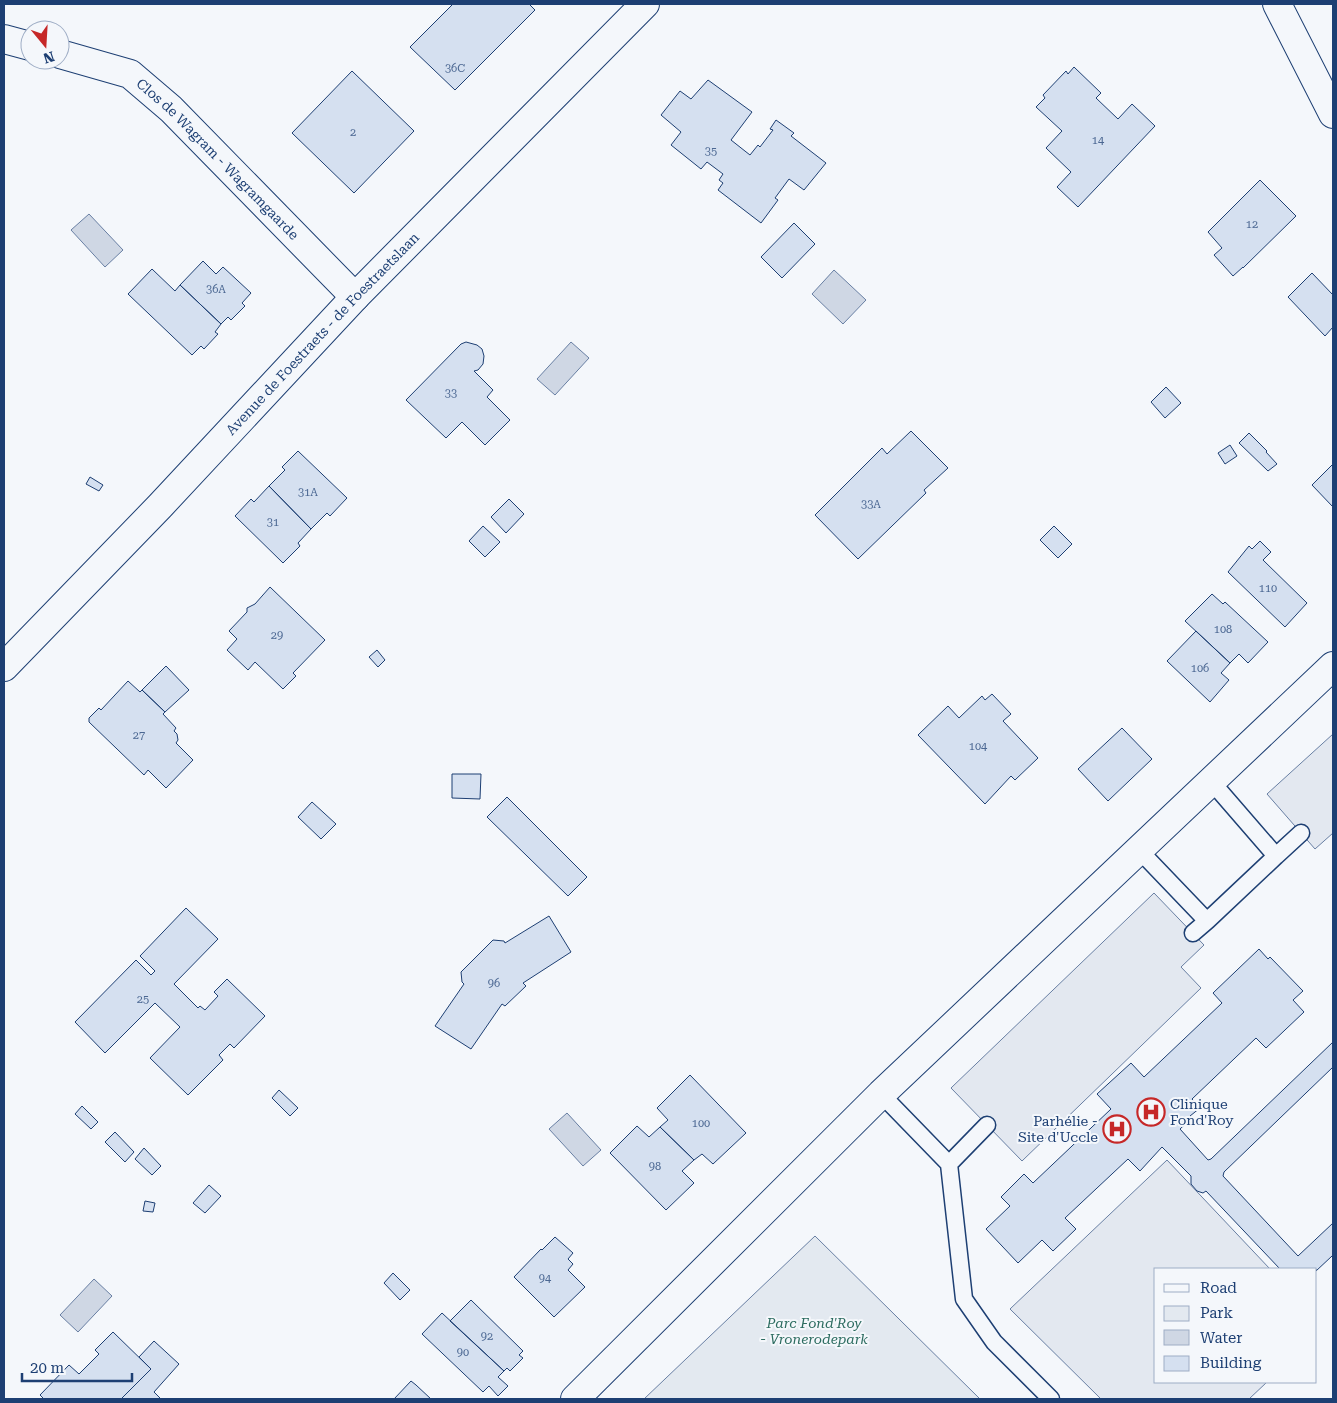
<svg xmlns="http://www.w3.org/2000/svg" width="1337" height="1403" font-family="'Roboto Serif',serif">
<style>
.green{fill:#e3e9f0;stroke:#687fa3}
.parking{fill:#e3e8f0;stroke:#687fa3}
.water{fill:#cfd7e4;stroke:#687fa3}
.building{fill:#d5e0f0;stroke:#1d3f73}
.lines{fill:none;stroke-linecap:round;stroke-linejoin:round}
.lane-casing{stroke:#1d3f73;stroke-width:19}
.street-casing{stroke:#1d3f73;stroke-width:30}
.lane{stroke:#f4f7fb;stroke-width:16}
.street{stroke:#f4f7fb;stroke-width:28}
.labels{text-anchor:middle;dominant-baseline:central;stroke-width:4;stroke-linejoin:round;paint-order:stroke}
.number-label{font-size:11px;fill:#4b6792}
.street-label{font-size:14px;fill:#1d3f73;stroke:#f4f7fb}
.poi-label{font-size:14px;fill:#1d3f73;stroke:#f4f7fb;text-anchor:start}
.park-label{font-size:14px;font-style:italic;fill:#2c6c60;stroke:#f4f7fb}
</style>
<rect width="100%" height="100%" fill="#f4f7fb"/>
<path class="green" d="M815,1236l165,163h-336z"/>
<path class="parking" d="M1333,734v99l-18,16 -48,-55z
M1154,893l50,52 -23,22 20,21 -179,173 -71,-73z
M1167,1160l103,109h-114v113h111l-18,17h-148l-91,-90z"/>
<path class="water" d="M89,214l34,36 -18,17 -34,-37z
M834,270l32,30 -23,24 -31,-30z
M571,342l18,16 -34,37 -18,-16z
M567,1113l34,37 -18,16 -34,-37z
M94,1279l18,17 -34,36 -18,-17z"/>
<path class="building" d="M453,4h76l6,6 -80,80 -45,-43z
M1074,67l27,26 -5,5 22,21 14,-15 23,22 -77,81 -21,-20 14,-15 -25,-24 16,-17 -26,-24 9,-9 -2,-3 23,-24 2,3z
M352,71l62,60 -60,62 -62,-60z
M708,80l44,32 -21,28 19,15 8,-10 2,2 13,-17 -3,-1 6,-9 18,13 -3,3 35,27 -22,27 -15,-11 -14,19 3,2 -17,23 -43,-33 5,-7 -4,-3 4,-6 -16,-12 -6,7 -30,-24 10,-13 -20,-17 19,-24 11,8z
M1260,180l36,36 -53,52v-1l-10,9 -19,-21 8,-7 -14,-16z
M794,223l21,21 -33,34 -21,-21z
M203,261l13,13 7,-7 28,26 -9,10 3,3 -14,14 -3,-3 -7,7 -41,-39z
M152,269l23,22 5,-6 41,39 -6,8 3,2 -14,15 -3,-3 -9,9 -64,-61z
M1312,273l21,22v32l-8,9 -37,-39z
M466,342l11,3 5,4 2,7 -1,8 -5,6 -4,1 19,19 -6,7 23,23 -25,25 -23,-23 -16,16 -40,-38 55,-56z
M1166,387l15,16 -16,15 -14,-16z
M911,431l37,37 -24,22 2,3 -68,66 -43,-44 67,-67 5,6z
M1249,433l18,18 -1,1 11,12 -9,7 -29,-28z
M1230,445l7,11 -12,8 -7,-11z
M298,451l49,47 -17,18 -3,-3 -16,16 -42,-43 16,-16 -3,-3z
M1333,464v43l-21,-22z
M90,477l13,8 -4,6 -13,-7z
M269,486l42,43 -13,14 2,3 -17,17 -48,-47 16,-17 3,3z
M509,499l15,15 -18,19 -15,-16z
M483,526l17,16 -15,15 -16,-16z
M1054,526l18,18 -14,14 -18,-18z
M1260,541l11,11 -8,8 44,43 -22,24 -57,-55 21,-26 3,3z
M270,587l55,53 -32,33 3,3 -13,13 -28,-27 -7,8 -21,-20 10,-11 -8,-8 18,-19v-4l8,-4z
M1212,594l11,10 2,-2 43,40 -20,21 -9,-9 -9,9 -45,-42z
M1196,631l34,32 -9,10 8,7 -19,22 -43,-41z
M377,650l8,10 -7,7 -9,-10z
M166,666l23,24 -24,22 -23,-22z
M128,681l12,11 2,-2 23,22 -2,2 13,14 -2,3 3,3 1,6 -2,3 17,17 -27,28 -18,-18 -4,5 -55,-53v-4l10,-10 2,2z
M992,694l19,20 -8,7 35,37 -23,22 -4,-4 -26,28 -67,-69 30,-29 11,12 23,-22 3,4z
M1122,728l30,31 -44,42 -30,-32z
M452,774h29l-1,25 -28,-1z
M507,797l80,80 -19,19 -81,-79z
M312,802l24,22 -15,15 -23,-22z
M186,908l32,31 -44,45 24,24 2,-2 5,4 13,-14 -4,-4 13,-13 38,37 -31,32 -4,-4 -11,11 4,5 -35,35 -38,-37 30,-31 -25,-24 -50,50 -30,-31 61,-62 15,15 4,-4 -15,-15z
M549,916l22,36 -48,31 3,3 -21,20 -3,-2 -31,45 -36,-23 29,-42 -2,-2 -1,-10 32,-32 11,1 1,2z
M1259,949l9,10 2,-2 33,34 -10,9 11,12 -38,36 -10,-10 -64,61 8,9 -10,8 2,2 -12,11 28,31 3,-1 122,-117v25l-109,105 -1,4 75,80 35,-33v34l-1,-1 -16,15v-2h-36l-74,-78 -3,2 -6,-2 -6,-7v-8l-29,-29 -22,24 -12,-12 -63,59 11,11 -23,22 -11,-11 -24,23 -32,-34 24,-23 -9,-9 23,-23 9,9 78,-74 -14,-15 34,-31 13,14 78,-74 -9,-10z
M690,1075l56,58 -33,31 -11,-10 -8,6 -34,-33 8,-7 -11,-12z
M279,1090l19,18 -8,8 -18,-18z
M82,1106l16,16 -7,7 -16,-15z
M637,1126l12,11 11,-10 34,33 -12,11 12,12 -28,27 -56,-57z
M115,1132l19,20 -9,10 -20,-20z
M144,1148l17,18 -9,9 -17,-16z
M209,1185l12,11 -16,17 -12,-10z
M145,1201l10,2 -2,9 -10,-1z
M555,1237l18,16 -5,6 5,5 -5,6 17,17 -31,30 -40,-40 27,-28 1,1z
M393,1273l17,17 -10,10 -16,-17z
M471,1300l52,51 -4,4 4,3 -13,13 -3,-3 -3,3 -54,-50z
M442,1313l62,58 -6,6 10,9 -10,10 -9,-10 -6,6 -61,-58z
M113,1332l38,37 -30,30h-77l-4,-4 29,-30 10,9 20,-20 -4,-4z
M154,1341l25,23 -25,28 7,7h-40l30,-30 -12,-12z
M411,1381l5,4 15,14h-37z"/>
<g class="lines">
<g class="lane-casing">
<path id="lane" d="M1139,850l68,71 69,-65 -65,-75
M1276,856l25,-23
M1193,933l14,-12
M881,1094l68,70 15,135 30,43 57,57
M949,1164l38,-39"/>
</g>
<g class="street-casing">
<g id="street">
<path d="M1277,4l56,110"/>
<path d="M4,39l26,7"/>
<path id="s1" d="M60,54l70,20 41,35 184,188"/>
<path id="s2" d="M4,667l156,-161 195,-209 290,-293"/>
<path d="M575,1399l306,-305 452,-428"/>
</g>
</g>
<use href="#lane" class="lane"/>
<use href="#street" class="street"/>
</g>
<defs>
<g id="hospital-ring" transform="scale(1.4375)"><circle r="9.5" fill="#f4f7fb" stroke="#c62828" stroke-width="1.5"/><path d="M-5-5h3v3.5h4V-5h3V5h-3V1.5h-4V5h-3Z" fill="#c62828"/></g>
</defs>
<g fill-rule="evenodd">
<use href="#hospital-ring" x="1151" y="1112"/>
<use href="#hospital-ring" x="1117" y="1129"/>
</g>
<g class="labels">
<g class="number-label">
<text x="455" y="68">36C</text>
<text x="353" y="132">2</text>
<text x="1098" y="140">14</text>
<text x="711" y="151">35</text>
<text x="1252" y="224">12</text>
<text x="216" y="289">36A</text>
<text x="451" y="393">33</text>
<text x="308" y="492">31A</text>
<text x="871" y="504">33A</text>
<text x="273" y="522">31</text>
<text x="1268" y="588">110</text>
<text x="1223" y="629">108</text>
<text x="277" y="635">29</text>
<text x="1200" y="668">106</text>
<text x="139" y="735">27</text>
<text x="978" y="746">104</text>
<text x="494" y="983">96</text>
<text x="143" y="999">25</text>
<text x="701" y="1123">100</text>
<text x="655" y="1166">98</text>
<text x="545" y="1278">94</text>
<text x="487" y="1336">92</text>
<text x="463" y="1352">90</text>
</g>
<g class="street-label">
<text stroke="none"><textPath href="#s1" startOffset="195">Clos de Wagram - Wagramgaarde</textPath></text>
<text stroke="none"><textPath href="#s2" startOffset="461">Avenue de Foestraets - de Foestraetslaan</textPath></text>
</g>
<g class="poi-label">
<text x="1170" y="1104">Clinique<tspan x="1170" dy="16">Fond'Roy</tspan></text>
<text x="1098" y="1121" text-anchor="end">Parhélie -<tspan x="1098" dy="16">Site d'Uccle</tspan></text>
</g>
<g class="park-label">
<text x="814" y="1323">Parc Fond'Roy<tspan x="814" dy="16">- Vronerodepark</tspan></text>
</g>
</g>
<rect width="1337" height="1403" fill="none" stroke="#1d3f73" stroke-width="10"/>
<rect x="1154" y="1268" width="162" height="115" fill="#f4f7fb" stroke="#9eadc5"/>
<rect x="1164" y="1284" width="25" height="8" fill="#f4f7fb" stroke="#9eadc5"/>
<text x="1200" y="1293" font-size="15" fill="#1d3f73">Road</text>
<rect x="1164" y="1306" width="25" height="15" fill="#e3e9f0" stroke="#9eadc5"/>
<text x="1200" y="1318" font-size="15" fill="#1d3f73">Park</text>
<rect x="1164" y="1330" width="25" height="15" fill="#cfd7e4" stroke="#9eadc5"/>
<text x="1200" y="1343" font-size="15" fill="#1d3f73">Water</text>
<rect x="1164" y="1356" width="25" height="15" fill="#d5e0f0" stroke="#9eadc5"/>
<text x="1200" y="1368" font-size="15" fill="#1d3f73">Building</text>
<g transform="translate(45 45) rotate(162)"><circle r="24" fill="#f4f7fb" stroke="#9eadc5"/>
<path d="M0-4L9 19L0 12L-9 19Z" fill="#c62828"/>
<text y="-8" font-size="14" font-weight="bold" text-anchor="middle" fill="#1d3f73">N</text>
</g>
<path d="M22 1373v8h110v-8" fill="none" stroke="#1d3f73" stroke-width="2.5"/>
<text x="30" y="1373" font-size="15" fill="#1d3f73" stroke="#f4f7fb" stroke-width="4" paint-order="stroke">20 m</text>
</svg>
